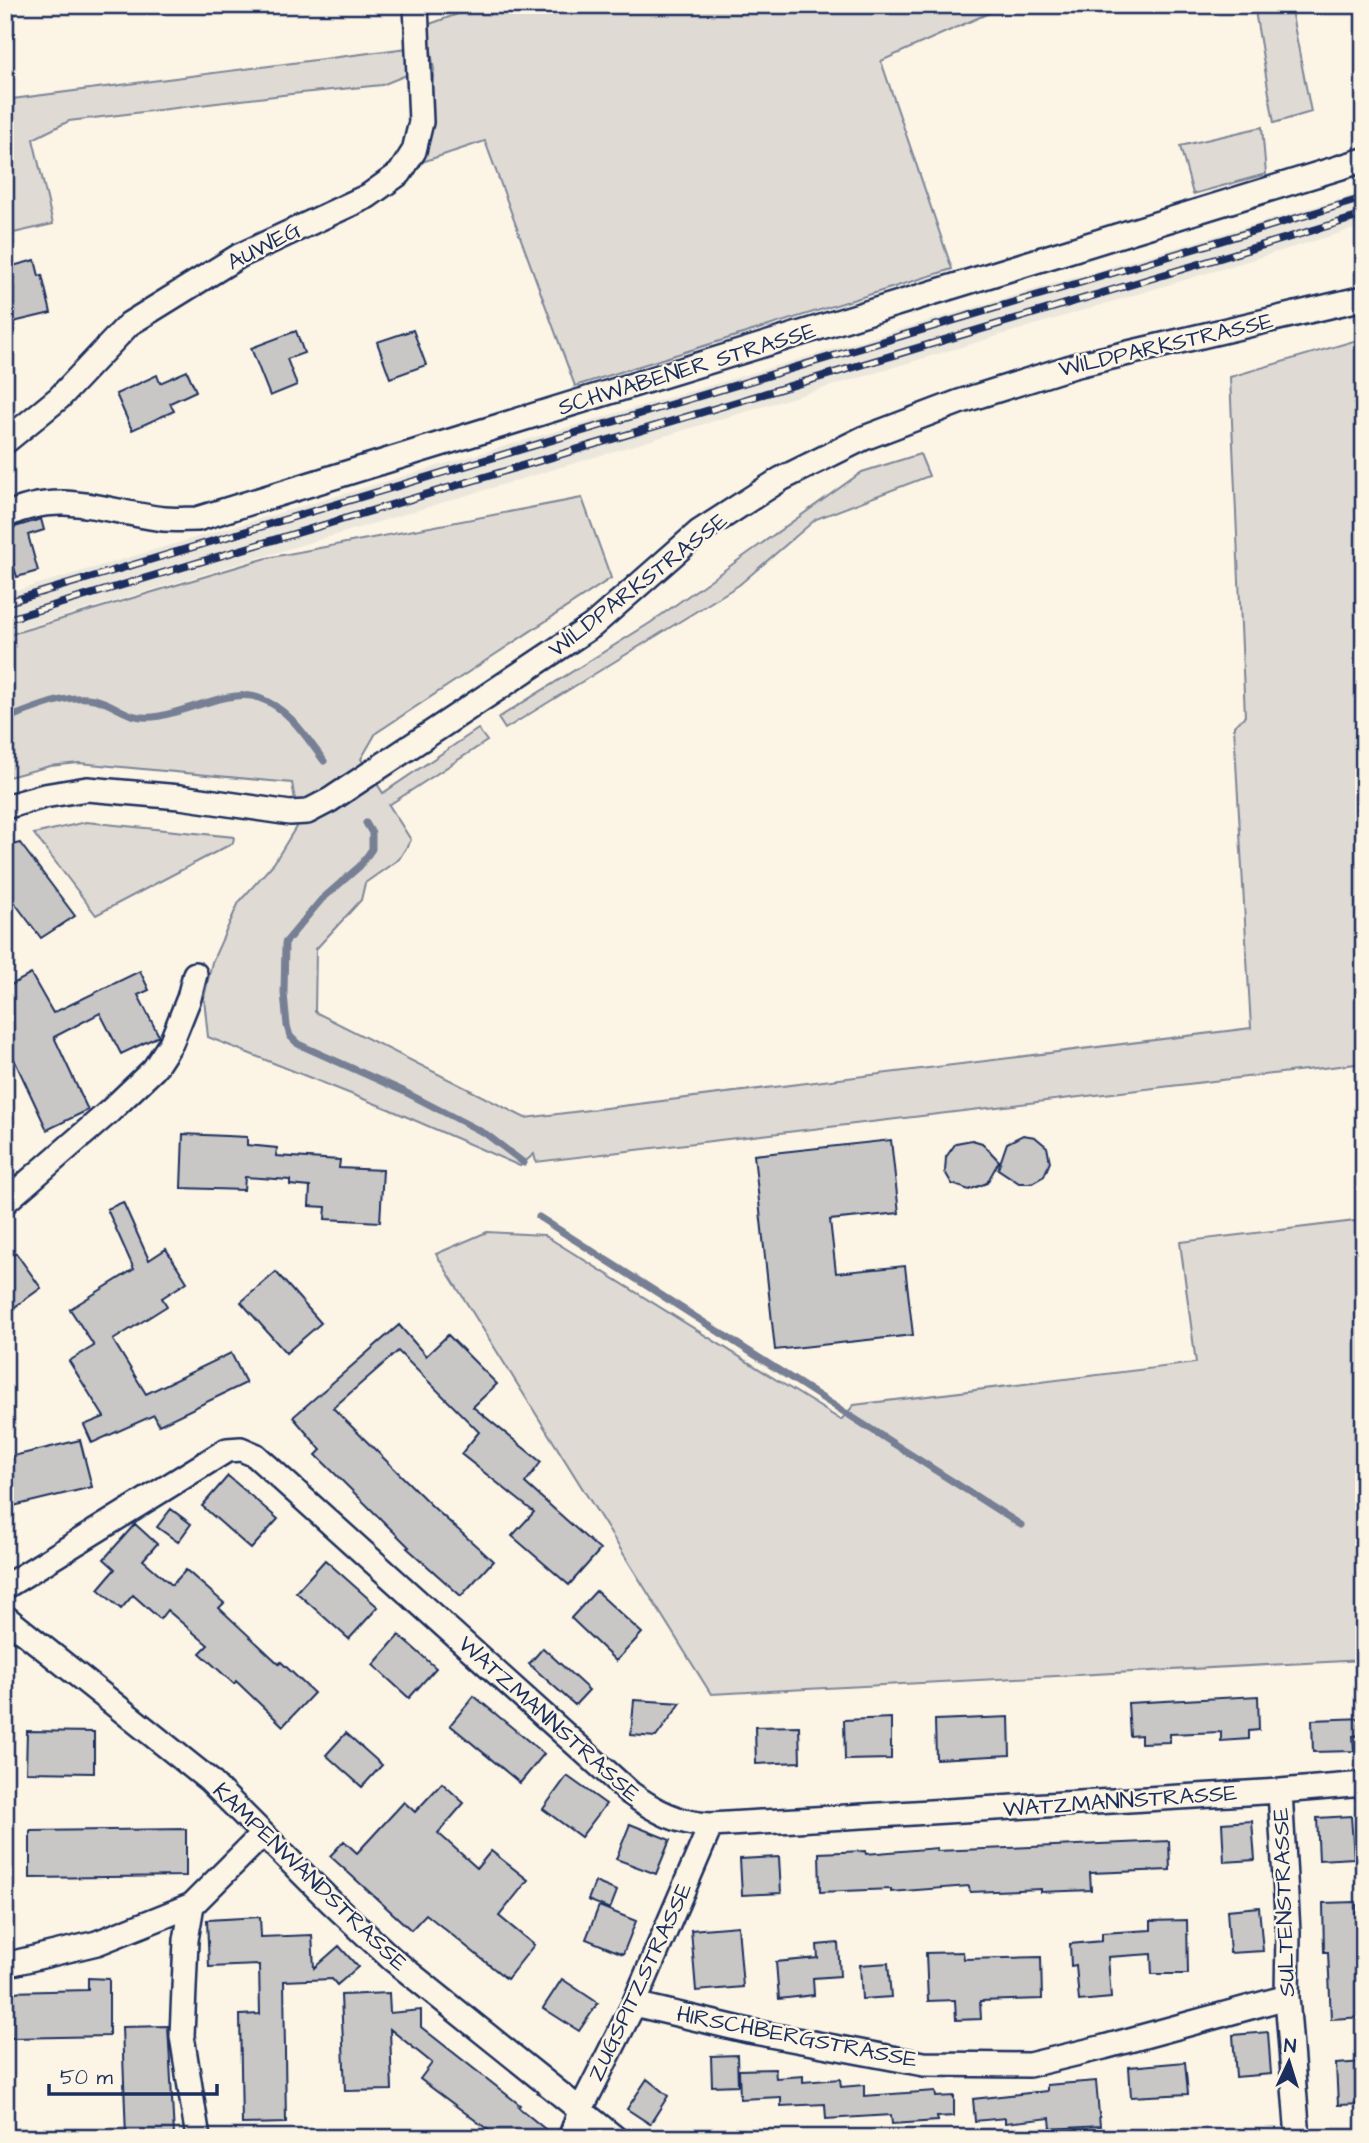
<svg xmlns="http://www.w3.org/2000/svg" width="1369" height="2143" font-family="'Architects Daughter',sans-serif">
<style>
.built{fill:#ece7dc}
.green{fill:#dfdbd4;stroke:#7d8599;stroke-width:2}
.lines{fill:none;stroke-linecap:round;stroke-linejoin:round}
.stream{stroke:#767f94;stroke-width:7}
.building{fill:#c8c7c6;stroke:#1b2f5e;stroke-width:2}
.minor-casing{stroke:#1b2f5e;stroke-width:28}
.minor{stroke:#fcf5e5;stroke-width:23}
.rail-casing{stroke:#1b2f5e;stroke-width:8}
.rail{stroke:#fcf5e5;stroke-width:5;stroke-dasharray:16;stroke-linecap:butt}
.labels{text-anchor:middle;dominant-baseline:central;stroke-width:5;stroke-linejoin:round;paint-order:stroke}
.street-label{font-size:23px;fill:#1b2f5e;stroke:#fcf5e5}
</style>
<rect width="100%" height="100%" fill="#fcf5e5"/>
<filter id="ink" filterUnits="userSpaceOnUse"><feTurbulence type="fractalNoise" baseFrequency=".0143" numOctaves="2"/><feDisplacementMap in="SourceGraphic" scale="14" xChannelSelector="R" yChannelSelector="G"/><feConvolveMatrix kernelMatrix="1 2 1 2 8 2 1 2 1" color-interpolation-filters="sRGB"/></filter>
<g filter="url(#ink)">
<path class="built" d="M1364,192v34l-1359,408v-40z"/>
<path class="green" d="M483,5h524l-126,56 71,208 -377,117 -90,-245 -63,21 12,-92 -7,-45z
M1254,5h36l21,107 -37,11z
M408,48l1,26 -27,11 -91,9 -222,27 -36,18 20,85 -48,11v-135z
M1262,127l4,47 -73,20 -13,-48z
M1364,338v725l-828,99 -2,-8 -14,12 -129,-56 -183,-73 -4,-39 8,-36 27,-60 35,-39 25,-41 -7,-39 -213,-20 -29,3 -45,12v-142l262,-78 315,-60 29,80 -235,155 -15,26 22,34 95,-64 9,12 -98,64 22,35 -12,19 -34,24 -4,17 -45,49 -1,63 210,106 726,-90 -17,-302 11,-10 -15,-339z
M920,454l9,22 -113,43 -77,66 -234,144 -7,-11 152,-95 212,-151z
M86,822l148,15 -1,6 -137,72 -62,-81z
M1364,1220v440l-653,34 -275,-440 51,-22 57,3 297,185 13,-15 342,-42 -16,-121z"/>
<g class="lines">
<path class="stream" d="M5,719c27,-9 60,-26 89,-20 26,6 33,23 66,17 28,-5 73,-28 99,-18 30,10 47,39 65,63
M366,823l6,10v16l-12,17 -39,34 -36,43 -1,50 3,33 3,10 8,8 105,47 83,43 38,29
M539,1217l482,308"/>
</g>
<path class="building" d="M35,260l4,16 3,-1 9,38 -46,11v-56z
M413,330l13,35 -36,13 -13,-36z
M296,331l8,22 -17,6 10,26 -27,11 -19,-48z
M187,371l9,20 -26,12 4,8 -42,19 -16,-36 41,-19 3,8z
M41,519l3,11 -16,5 10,36 -21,6 -7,-24 -5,2v-25z
M20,843l55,73 -34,22 -36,-48v-43z
M140,971l9,19 -11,5 21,41 -38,18 -21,-41 -46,24 34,73 -41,20 -34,-73 -8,3v-72l26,-14 22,39z
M183,1134l64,3v8l30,3 -1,8 64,4 -1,8 44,2 -3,52 -55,-3 1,-12 -17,-1 1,-19 -20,-2v-5l-45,-3 -1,13 -63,-2z
M1023,1135l12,2 12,10 3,15 -6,14 -12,7h-13l-21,-14 9,-26z
M891,1140l8,73 -69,7 6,53 69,-7 8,69 -138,15 -21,-195z
M972,1140l10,3 17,18 -12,22 -18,7 -17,-6 -7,-12 1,-15 10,-14z
M123,1202l26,58 17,-11 21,33 -25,16 5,8 -54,34 33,54 85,-41 15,30 -87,42 -5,-10 -62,28 -8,-18 20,-8 -35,-56 25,-15 -24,-37 64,-40 -27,-60z
M16,1253l25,35 -36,26v-53z
M276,1272l45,51 -35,30 -45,-51z
M399,1325l27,31 22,-21 49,49 -24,23 68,55 -16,21 75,67 -31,35 -57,-49 22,-24 -73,-58 18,-22 -81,-81 -65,57 100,99 60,54 -32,35 -54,-48 2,-1 -93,-92 5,-5 -28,-33z
M80,1440l12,47 -87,21v-50z
M228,1476l50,43 -27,30 -49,-43z
M171,1509l20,15 -13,18 -21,-15z
M135,1524l22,20 -14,16 29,25 14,-15 38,33 -5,5 60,56 2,-2 33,31 -31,33 -47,-45 -2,3 -34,-31 8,-8 -41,-35 -7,9 -27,-24 -12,14 -23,-20 17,-20 -11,-10z
M325,1560l53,47 -29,32 -53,-47z
M596,1591l46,42 -26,28 -45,-43z
M399,1635l37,33 -27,30 -36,-33z
M543,1648l46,42 -14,15 -46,-41z
M474,1696l70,58 -24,29 -70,-58z
M1258,1696l1,34 -10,1v8l-28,2v-9l-51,2v8l-29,1v-8l-11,1 -2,-33z
M634,1700l47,3 -25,34 -25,-2z
M1009,1717l1,38 -74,4 -1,-39z
M891,1718v41l-46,1 -1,-40z
M1364,1718v17l-11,1 1,15 -41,1 -1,-32z
M799,1726l1,36 -44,2 -1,-37z
M27,1731l67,1v41l-68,-1z
M346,1733l36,32 -20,22 -36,-32z
M567,1776l39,28 -25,33 -38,-28z
M442,1783l22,20 -26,30 39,35 14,-17 37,29 -29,36 35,29 -27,34 -81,-65 -15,16 -81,-74 14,-15 13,12 47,-51 11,10z
M1351,1816l3,42 -35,2 -2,-42z
M1252,1821l3,39 -31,2 -2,-39z
M630,1824l40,16 -14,34 -40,-15z
M186,1829v47l-156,2v-47z
M1169,1841l1,29 -80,3 1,17 -50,2v-3l-71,3 -1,-6 -78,6v-3l-71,3 -1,-39 46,-2 1,3 71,-6v3z
M779,1857l2,36 -39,2 -2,-36z
M595,1882l22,9 -7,18 -22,-9z
M1356,1902l2,68h6v47l-33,2 -3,-67h-4l-1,-49z
M599,1906l37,15 -13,33 -37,-15z
M1259,1907l4,44 -33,2 -3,-43z
M260,1917l1,20 51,-2 2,33 25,-22 19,21 -21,18 -5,-6 -48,2 2,142 -44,1 -2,-109 20,-1 -1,-49 -50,2 -2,-47z
M1187,1920l1,54h-36l-1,-20 -43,3 3,41 -32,3 -3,-36 -5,1 -1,-22 32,-3v-8l49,-3v-9z
M738,1926l5,61 -47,4 -5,-61z
M838,1943l2,33 -27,2 1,17 -35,4 -3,-37 42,-4 -1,-13z
M963,1952l1,7 77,-2 1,42 -62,2 1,18 -25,1 -1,-20 -27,1 -2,-48z
M888,1963l3,34 -29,2 -2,-34z
M88,1978l21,1v57l-98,2 -1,-46 78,-2z
M562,1979l36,24 -19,28 -36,-23z
M389,1993l1,20 31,-3v17l99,78 -2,2 38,31h-57l-79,-59 12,-16 -42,-34 2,61 -47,1 -4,-96z
M168,2026l6,109 -48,2 -4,-110z
M1268,2032l3,42 -35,3 -3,-42z
M737,2055l1,30 -26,1 -1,-30z
M1185,2062l3,32 -57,3 -2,-30z
M1364,2062v42l-26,1 -2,-41z
M775,2069l1,9 27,-2v6l37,-3 1,8 23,-2v11l71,-5 1,6 18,-1v20l-17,1 1,4 -46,3 -1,-9 -65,4 -1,-15 -44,2v-9l-41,2 -1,-29z
M647,2079l21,17 -18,28 -23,-15z
M1096,2081l4,45 -49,3 -1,-11 -45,5v-5l-30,3 -2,-22 74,-8v-6z"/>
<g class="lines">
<g class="minor-casing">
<path id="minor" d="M5,442l54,-44 70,-74 110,-68 129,-60 32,-23 14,-22 7,-29 -5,-117
M5,516c55,-28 104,-3 159,3 11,1 22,0 33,0l1167,-359
M5,807l39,-11 43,-7 93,8 110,16 17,-1 23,-12 262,-174 107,-94 82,-53 83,-41 95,-36 118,-37 287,-67
M5,1202l105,-91 44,-42 17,-26 18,-45 6,-24
M5,1587l222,-137 14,-1 14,6 375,338c25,18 49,31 81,32l569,-34 84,-7
M5,1617l204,163 122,122 61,57 223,179
M1280,1791l8,141 -1,65 11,141
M192,1905l-6,35 -4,96 16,102
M5,1965l92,-22 95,-38 71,-71
M634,2004l115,27 175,33 105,1 75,-18 183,-50
M570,2138l11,-29 53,-105 77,-179"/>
</g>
<use href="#minor" class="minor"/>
<g class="rail-casing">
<path id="rail" d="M5,603l1359,-405
M5,620l1359,-405"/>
</g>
<use href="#rail" class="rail"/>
</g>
</g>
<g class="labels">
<g class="street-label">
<text transform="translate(264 246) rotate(-27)">AUWEG</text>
<text transform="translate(1166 345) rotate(-13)">WILDPARKSTRASSE</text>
<text transform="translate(687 369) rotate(-17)">SCHWABENER STRASSE</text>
<text transform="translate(638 585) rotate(-38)">WILDPARKSTRASSE</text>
<text transform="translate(549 1719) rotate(42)">WATZMANNSTRASSE</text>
<text transform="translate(1120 1801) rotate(-4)">WATZMANNSTRASSE</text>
<text transform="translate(310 1877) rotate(44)">KAMPENWANDSTRASSE</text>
<text transform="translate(1284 1902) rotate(-92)">SULTENSTRASSE</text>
<text transform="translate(640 1982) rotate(-65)">ZUGSPITZSTRASSE</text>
<text transform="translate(797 2037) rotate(11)">HIRSCHBERGSTRASSE</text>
</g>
</g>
<rect width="1369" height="2143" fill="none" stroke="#fcf5e5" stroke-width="28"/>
<rect x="14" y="14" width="1341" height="2115" fill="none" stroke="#1b2f5e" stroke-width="2.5" filter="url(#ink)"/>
<g transform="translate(1289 2062) rotate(4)" stroke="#fcf5e5" stroke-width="5" paint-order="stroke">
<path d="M0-5L12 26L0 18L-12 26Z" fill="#1b2f5e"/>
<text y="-10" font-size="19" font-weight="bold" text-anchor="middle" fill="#1b2f5e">N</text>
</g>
<path d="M49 2084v10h168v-10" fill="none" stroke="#1b2f5e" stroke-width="3.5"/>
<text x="60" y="2084" font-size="21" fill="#1b2f5e" stroke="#fcf5e5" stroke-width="5" paint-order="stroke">50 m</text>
</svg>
